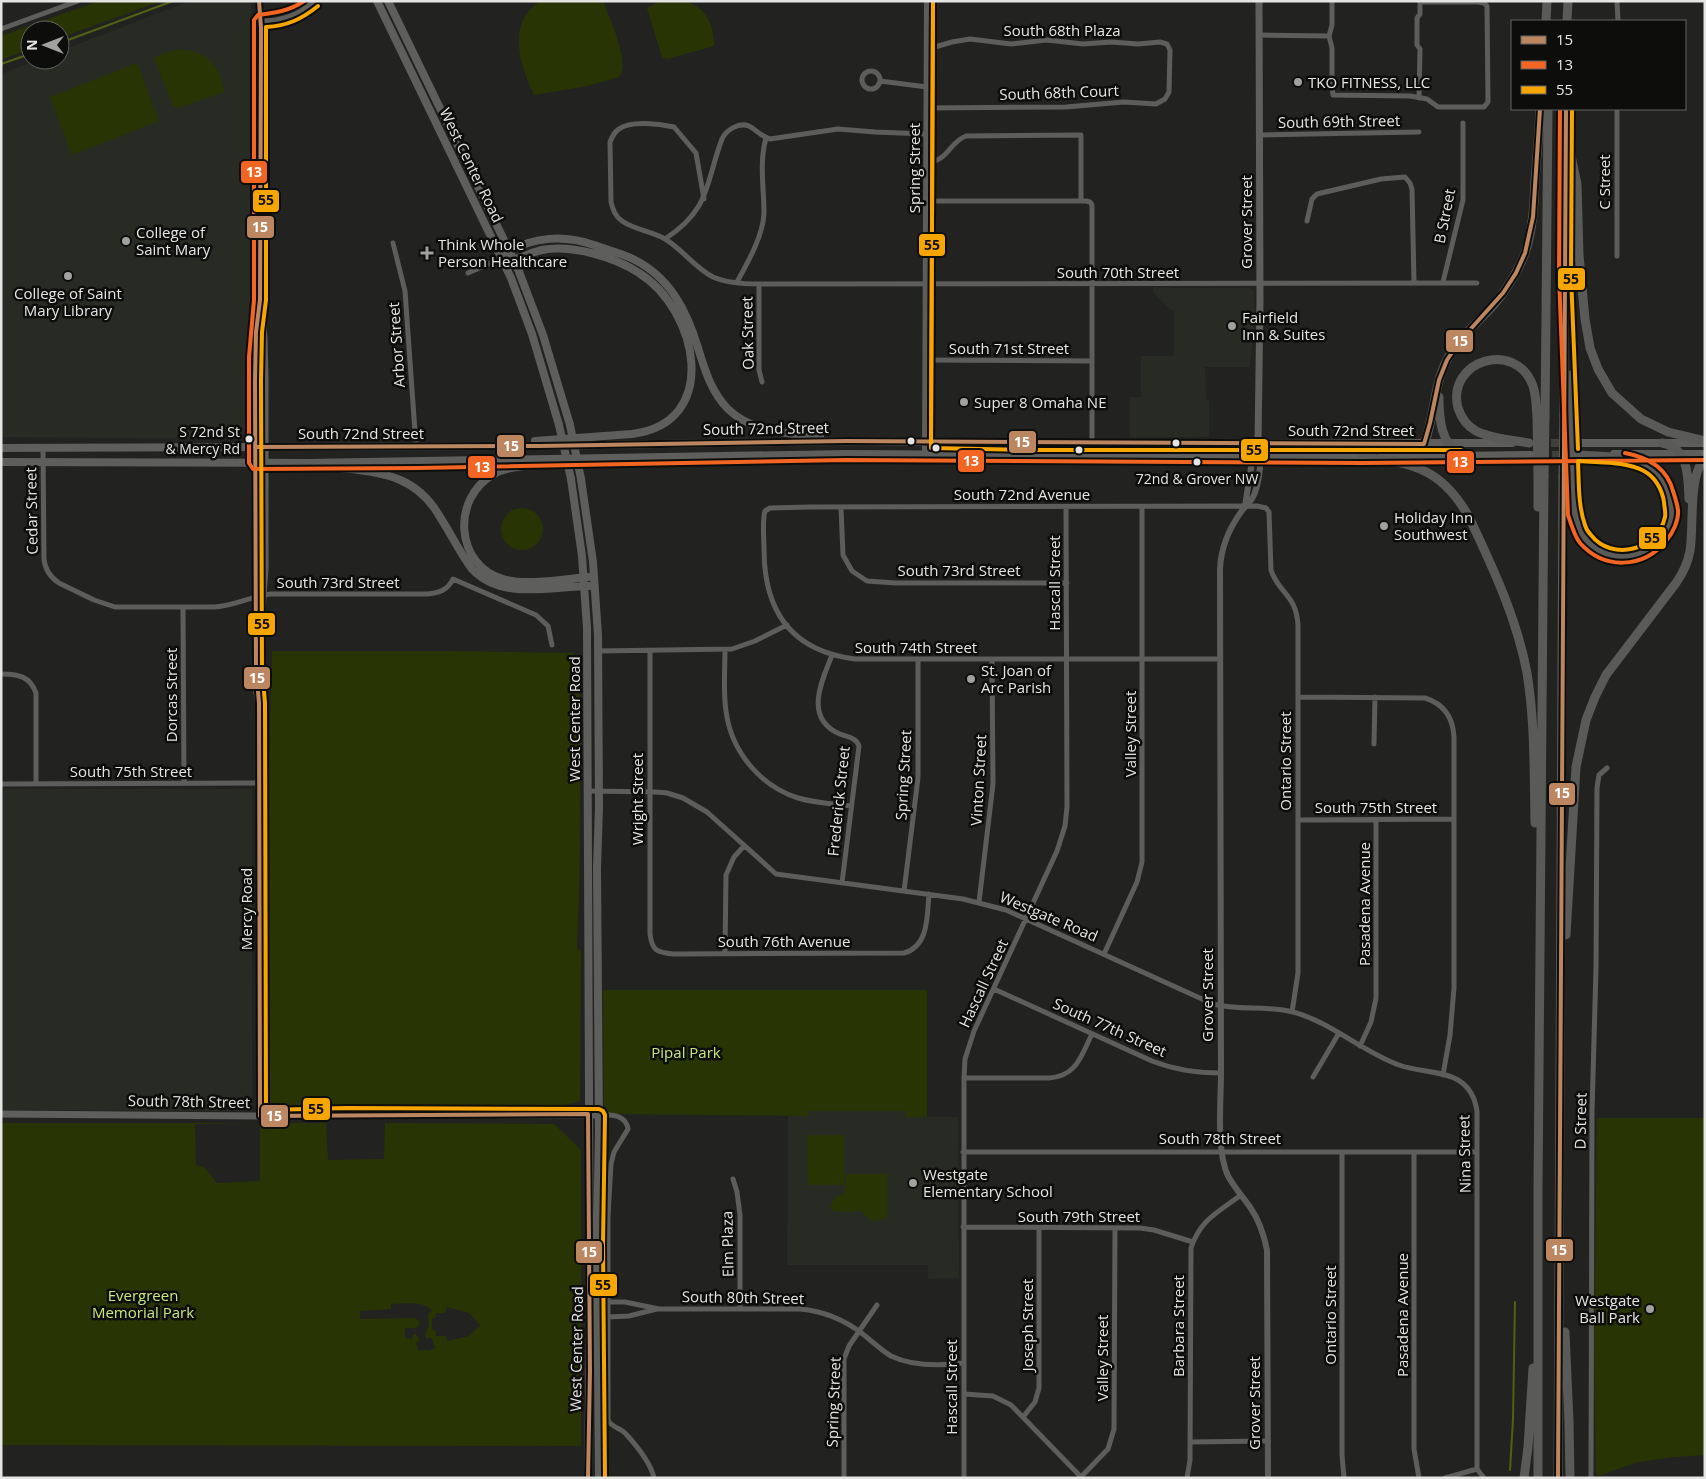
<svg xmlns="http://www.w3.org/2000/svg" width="1706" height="1479" font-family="'Open Sans',sans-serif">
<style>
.built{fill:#282b23}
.green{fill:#293404;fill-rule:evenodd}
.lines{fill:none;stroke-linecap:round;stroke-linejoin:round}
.stream{stroke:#4f6113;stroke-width:2}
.primary-tunnel{stroke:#3f403e;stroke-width:8;stroke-dasharray:8 4;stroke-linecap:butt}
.minor{stroke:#5d5d5c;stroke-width:5}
.tertiary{stroke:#5d5d5c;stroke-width:6}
.secondary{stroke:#5f5f5e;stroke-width:7}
.primary{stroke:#5e5e5c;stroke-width:8}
.motorway{stroke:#5a5a59;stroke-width:9}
.primary-bridge{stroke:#5e5e5c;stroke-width:8}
.motorway-bridge{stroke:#5a5a59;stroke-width:9}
.bus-1-casing{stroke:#0d0d0c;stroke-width:8}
.bus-2-casing{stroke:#0d0d0c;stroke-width:8}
.bus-3-casing{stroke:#0d0d0c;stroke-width:8}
.bus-1{stroke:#bb8660;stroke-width:4}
.bus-2{stroke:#f26522;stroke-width:4}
.bus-3{stroke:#f7a600;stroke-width:4}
.poi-dot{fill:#a1a29f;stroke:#0d0d0c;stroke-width:2}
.bus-dot{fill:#e5e6e3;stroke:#0d0d0c;stroke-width:2}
.labels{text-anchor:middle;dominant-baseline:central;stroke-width:5;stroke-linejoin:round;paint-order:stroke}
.bus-label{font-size:14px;fill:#e5e6e3;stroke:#0d0d0c;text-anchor:end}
.street-label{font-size:15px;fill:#e5e6e3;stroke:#0d0d0c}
.poi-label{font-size:15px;fill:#e5e6e3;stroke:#0d0d0c;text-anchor:start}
.park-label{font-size:15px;fill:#c8e77c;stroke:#0d0d0c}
.line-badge{stroke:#0d0d0c;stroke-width:2}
.badge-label{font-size:14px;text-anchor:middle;font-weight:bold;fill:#fff}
.pale-badge-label{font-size:14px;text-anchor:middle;font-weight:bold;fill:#111}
</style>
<rect width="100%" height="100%" fill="#222321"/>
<path class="built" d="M190,1h60l1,2 -1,318 -4,109 -5,6 -5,3 -235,-2v-363l37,-14h22v-9z
M1153,287l24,1h73l4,3 1,21 -5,55h-45l1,33 3,1v36l-79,1v-41h11v-41h33v-46h-4l-17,-18z
M1,789h251v322l-251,-1z
M808,1111h98v6h52l1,161 -31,1v-14h-141l1,-149h19z"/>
<path class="green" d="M99,1h62l-101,37v-8h-30v19l-29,11v-24z
M540,1h63c6,16 28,63 16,76l-32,9 -53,9c-14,-30 -28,-71 6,-94z
M660,1c8,0 19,-1 27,1 20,6 28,26 27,44l-47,13 -5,-2 -15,-49z
M177,50c26,-2 44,15 47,42l-46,16 -5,-2 -19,-48 11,-5z
M137,63l22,58 -87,34 -22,-58z
M501 529a21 21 0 1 1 42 0a21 21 0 1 1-42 0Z
M272,651h171l131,2c9,37 6,77 6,115 0,60 0,120 -3,180l4,3 -1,150 -19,5 -293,-1 1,-329z
M603,990h324v127h-21v-6h-98v5l-204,-2z
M1597,1118h108v337l-31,2 -36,5 -40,14 -2,-3 -2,-113z
M1,1123h325l2,37 56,-1 1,-36 169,1 27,26v296l-580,-1zM260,1123v58l-43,2 -12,-15 -9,-3 -1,-41zM391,1304c13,0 33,-4 41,7l-4,3 1,11 -4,10 1,4 5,-2 4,11 -8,3 -1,-2 -7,2 -3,-8 4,-2 -4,-7h-3l-1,5 -7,-1v-10h11l3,-3v-4l-4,-3 -55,1v-8l31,-2zM447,1307l22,6 11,12 -11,11 -22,5 -1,-5h-10v-5l-4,-2v-10l4,-2v-4h9z
M807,1135h37v50h-36z
M846,1174h41v44l-15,3 -13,-11 -6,2 -20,-1 -3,-4 5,-10 10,-4z"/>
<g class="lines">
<path class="stream" d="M60,43l113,-42
M1,64l29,-10
M1510,1470l3,-51 2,-117"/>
<path class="primary-tunnel" d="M1539,443h29
M1540,455h29"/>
<path class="minor" d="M1332,1v24l-3,11 3,12v39l1,8 77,1 17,3 11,8h46l4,-5 -1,-96 -3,-3 -6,-1h-58
M1617,1l1,20
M260,21c22,0 37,-5 54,-20
M1,29l77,-28
M1259,35l70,1
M927,47h8l17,-5 18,-3 41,5 36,-4 36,4 28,-2 27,2 22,-2 7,2 3,6 -1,42 -4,7 -9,5 -32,-2 -58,5 -139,1
M862 80a9 9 0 1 1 18 0a9 9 0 1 1-18 0Z
M880,81l47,6
M1419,98l1,-49 -3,-4v-27l3,-4v-13
M1260,135l159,-3
M926,163c23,-2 23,-21 40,-27l115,-1v66
M704,199l-8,-46 -22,-26c-14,-3 -43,-7 -55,2 -5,3 -7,8 -9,13l1,60c2,8 4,14 11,19 13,9 29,10 43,18 17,10 30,29 48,38 14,6 31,7 46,7l718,-1
M926,201h160l4,1 2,3v238
M1307,221l5,-22 5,-5 64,-15 24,-2 5,6 2,6 2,93
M665,239c46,-30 40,-55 57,-100 4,-9 17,-17 27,-13 8,4 11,10 21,13l68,-10 37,3 51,2
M393,243l12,48 11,155
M1617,256v-147
M468,273l34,-15
M737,282c11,-20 26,-46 27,-69 0,-25 -5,-50 2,-75
M1443,282l20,-82v-77
M759,284v86l3,12
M926,360l166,1
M43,449l1,110c1,11 6,18 15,24l35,17 21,7h100c20,-1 36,-11 56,-13h156c12,-1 21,-4 26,-15l83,36 12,11 4,19
M841,508l2,47 9,16 15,10 29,2h171
M183,608l1,175
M650,650v284c2,17 7,18 23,20l231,-1c25,-7 23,-37 25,-59
M725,650c0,20 -2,41 1,61 5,40 34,75 72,87 17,5 36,6 53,8
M598,651l134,-2 23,-8 32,-16
M832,655c-10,26 -29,63 8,79 7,3 16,3 19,12l-17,137
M1220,659h-365c-64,-8 -91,-48 -91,-110 0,-13 -2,-27 1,-38l5,-3 39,-1 448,-1 9,2 3,4 2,58c8,24 25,24 27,55v348l-6,39
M1,674c17,0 29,2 35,19v90
M1298,697l127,1c19,6 28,19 29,39v251l-4,47 -7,40
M1374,744l1,-47
M1,784l259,-1
M589,791l67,1 11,1 16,5 24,14 69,62 187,25 43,11 207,94c26,7 53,1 80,8 38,10 68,39 106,53 18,7 42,5 59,15 12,7 17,18 19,31v358
M1298,820l156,-1
M904,891l14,-113v-118
M979,902l14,-118 -1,-124
M725,953l1,-78 8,-18 10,-11
M1104,954l33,-72 5,-20v-355
M994,989l158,72c23,9 45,12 69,12
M1360,1046l11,-24 5,-24v-178
M1313,1077l26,-44
M964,1078h85c28,-2 32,-22 43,-44
M599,1115c13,-1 27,0 29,14l-14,23 -3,12 -3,52v204c4,8 13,8 18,14 10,11 25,30 28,44
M963,1152h514
M1342,1152v303l2,23
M1414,1152v297l5,29
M733,1179l4,13 3,23v94
M963,1227l177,1 14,2 39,12
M608,1302h17l34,7h141c24,2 45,11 64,26 9,7 17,15 27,21 21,10 49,10 72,7
M608,1317l21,-1 28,-7
M964,1394l29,2 18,9 71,73
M1023,1417l12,-15 4,-14v-160
M1190,1442l78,-1
M1477,1469l7,9
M1081,1477l27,-28 6,-20 1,-201
M844,1478v-119l5,-13 28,-41
M964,1478v-400l1,-19 9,-28 83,-180 8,-25 2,-19 -1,-300
M1187,1478l3,-18 1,-212c9,-28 27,-36 50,-53
M1445,1478l32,-9
M1591,1478l1,-366 4,-144 1,-180 2,-13 8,-7"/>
<path class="tertiary" d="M925,454l2,-453
M1261,456c-1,13 -2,29 -8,41 -3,6 -9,10 -12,15 -13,18 -20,36 -21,57l1,504c0,29 -5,77 7,103 6,11 15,21 22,31 9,13 14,28 17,43l1,228
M1245,506l8,-51"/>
<path class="secondary" d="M259,1l2,27 -1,272 -4,32 -1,48 1,288 1,25 2,10 1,413
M1259,1l1,299 -2,143 3,13
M260,701l2,-12v-79l3,-41v-192l-1,-39 -3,-30
M1,1114l259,2 86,-2 253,1"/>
<path class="primary" d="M377,1l134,277 21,56 27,91
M388,1l130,268 25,66 27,90
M507,253c26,-17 58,-18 87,-8 13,5 27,8 39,14 37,18 54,52 65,89 7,22 13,44 30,61 24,24 61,24 92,28
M502,258c14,4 26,-5 40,-8 29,-6 73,7 97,23 59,37 83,150 -7,161l-97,7
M1577,443h128
M1,448l538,-2 307,-5 182,2h484
M1614,454h91
M1381,457l150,-2
M1,462l307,1 538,-9 521,3
M570,463c-22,2 -56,0 -76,11 -43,24 -39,91 9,105 22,7 62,0 85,-2
M334,467c45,6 81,6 106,50 11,17 20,36 32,52 30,32 79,17 118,17
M571,479l11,77 5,72 3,700 -2,150
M581,479l12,83 5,73 1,171 -2,62 2,262 -2,114 2,234"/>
<path class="motorway" d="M1546,21l1,-20
M1567,21l1,-20
M1565,128l12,56 2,71 6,64 5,29 8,21 14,24 29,26 27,13 37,9
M1565,134l1,-25
M1570,375l1,41
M1439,397c0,22 2,47 22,59
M1545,416l3,-307
M1564,416l2,-264
M1529,443c-17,-3 -37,-4 -53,-12 -9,-5 -15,-14 -18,-23 -12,-48 58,-69 75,-22 3,9 3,20 4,30
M1662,443c27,5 26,34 27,56
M1424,444c11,-27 9,-58 23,-84 13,-27 40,-43 56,-67 9,-13 17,-26 22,-40 8,-23 9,-48 10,-72 2,-24 4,-48 5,-72
M1362,457c52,6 81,12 108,62 23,49 47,100 57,154 8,49 7,100 8,150
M1538,477v30
M1572,477c1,15 -1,31 4,46 17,60 110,34 93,-27 -3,-12 -11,-24 -22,-30 -18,-11 -46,-9 -67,-11
M1566,935l10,-168 10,-47 9,-23 11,-22 70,-92c7,-10 12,-21 14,-32 4,-23 -2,-78 15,-92
M1565,1332l4,90 1,56
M1524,1478l4,-31 5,-79
M1538,1478v-290l6,-711
M1558,1478l5,-1001"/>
<path class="primary-bridge" d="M559,425l12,54
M570,425l11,54"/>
<path class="motorway-bridge" d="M1537,416l1,61
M1571,416l1,61
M1544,477l1,-61
M1563,477l1,-61"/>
<g class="bus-1-casing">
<path id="bus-1" d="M259,1l2,27 -1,272 -4,32 -1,48 1,288 3,35 1,413 328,-2 2,257 -2,107
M255,447l284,-1 307,-5 578,3 6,-21 9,-43 8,-20 12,-18 44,-49 13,-20 9,-20 8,-36 7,-108
M1558,1478l8,-1369"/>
</g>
<g class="bus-2-casing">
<path id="bus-2" d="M304,1c-15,10 -29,12 -46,14l-4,5v280l-5,57v106l4,6 166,-1 427,-8 516,3 343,-3
M1560,109l-1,166 9,240c3,8 6,21 12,28 24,27 63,26 86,-2 7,-8 13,-21 12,-31 -1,-7 -3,-13 -5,-19 -6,-23 -26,-34 -48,-38
M931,441l2,-440"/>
</g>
<g class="bus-3-casing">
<path id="bus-3" d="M933,1l-2,447 101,2h429
M318,6c-16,13 -31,20 -52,21v273l-4,32 -1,48 1,288 3,35 1,407 80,-2 253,1 4,2 2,4 -2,129 2,234
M1572,109l-1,166 7,174
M1578,461c1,22 0,44 7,64 1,4 3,7 6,10 21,27 67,15 74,-18 1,-5 -1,-11 -1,-15 -2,-13 -9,-25 -20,-31 -19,-10 -44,-8 -65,-10"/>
</g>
<use href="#bus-1" class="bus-1"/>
<use href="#bus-2" class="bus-2"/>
<use href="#bus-3" class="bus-3"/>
</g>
<g class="poi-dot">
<circle cx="1298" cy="82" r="5"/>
<circle cx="126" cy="241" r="5"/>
<path d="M424.5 245.5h5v5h5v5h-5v5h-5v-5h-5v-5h5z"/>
<circle cx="68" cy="276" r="5"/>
<circle cx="1232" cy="326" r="5"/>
<circle cx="964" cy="402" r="5"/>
<circle cx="1384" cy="526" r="5"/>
<circle cx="971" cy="679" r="5"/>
<circle cx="913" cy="1183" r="5"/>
<circle cx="1650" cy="1309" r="5"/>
</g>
<g class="bus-dot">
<circle cx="249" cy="439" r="4.5"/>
<circle cx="911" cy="441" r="4.5"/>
<circle cx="1176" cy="443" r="4.5"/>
<circle cx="936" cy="448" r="4.5"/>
<circle cx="1079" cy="450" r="4.5"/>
<circle cx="1197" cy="462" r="4.5"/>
</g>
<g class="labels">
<g class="bus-label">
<text x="240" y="431">S 72nd St<tspan x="240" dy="17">&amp; Mercy Rd</tspan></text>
<text x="1197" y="478" text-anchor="middle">72nd &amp; Grover NW</text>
</g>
<g class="street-label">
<text x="1062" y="30">South 68th Plaza</text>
<text transform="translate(1059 92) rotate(-2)">South 68th Court</text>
<text transform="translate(1339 121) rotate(-1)">South 69th Street</text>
<text transform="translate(472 165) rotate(64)">West Center Road</text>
<text transform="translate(914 168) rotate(-90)">Spring Street</text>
<text transform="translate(1604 182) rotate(-90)">C Street</text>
<text transform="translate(1444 216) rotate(-79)">B Street</text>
<text transform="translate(1246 222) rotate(-90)">Grover Street</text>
<text x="1118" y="272">South 70th Street</text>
<text transform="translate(747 333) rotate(-91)">Oak Street</text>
<text transform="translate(396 345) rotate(-94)">Arbor Street</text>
<text x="1009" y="348">South 71st Street</text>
<text transform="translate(766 428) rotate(-1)">South 72nd Street</text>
<text x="1351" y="430">South 72nd Street</text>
<text x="361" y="433">South 72nd Street</text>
<text x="1022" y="494">South 72nd Avenue</text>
<text transform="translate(31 511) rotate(-91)">Cedar Street</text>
<text x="959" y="570">South 73rd Street</text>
<text x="338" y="582">South 73rd Street</text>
<text transform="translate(1054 583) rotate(-90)">Hascall Street</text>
<text x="916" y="647">South 74th Street</text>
<text transform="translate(171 695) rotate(-90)">Dorcas Street</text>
<text transform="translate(574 719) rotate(-90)">West Center Road</text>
<text transform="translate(1130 734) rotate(-90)">Valley Street</text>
<text transform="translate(1285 761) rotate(-90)">Ontario Street</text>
<text x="131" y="771">South 75th Street</text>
<text transform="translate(903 775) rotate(-87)">Spring Street</text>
<text transform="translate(978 780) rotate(-87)">Vinton Street</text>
<text transform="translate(637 799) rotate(-90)">Wright Street</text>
<text transform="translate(838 801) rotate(-84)">Frederick Street</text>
<text x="1376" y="807">South 75th Street</text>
<text transform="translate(1364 904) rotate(-90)">Pasadena Avenue</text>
<text transform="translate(246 909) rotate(-90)">Mercy Road</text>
<text transform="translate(1049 916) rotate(23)">Westgate Road</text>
<text x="784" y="941">South 76th Avenue</text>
<text transform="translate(983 983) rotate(-65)">Hascall Street</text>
<text transform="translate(1207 995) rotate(-90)">Grover Street</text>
<text transform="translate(1110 1027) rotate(24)">South 77th Street</text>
<text transform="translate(189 1101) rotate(1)">South 78th Street</text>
<text transform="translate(1580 1121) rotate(-89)">D Street</text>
<text x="1220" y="1138">South 78th Street</text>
<text transform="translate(1464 1154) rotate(-91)">Nina Street</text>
<text x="1079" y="1216">South 79th Street</text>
<text transform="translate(727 1244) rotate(-91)">Elm Plaza</text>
<text transform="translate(743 1297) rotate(1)">South 80th Street</text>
<text transform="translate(1330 1315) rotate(-90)">Ontario Street</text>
<text transform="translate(1402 1315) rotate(-90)">Pasadena Avenue</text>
<text transform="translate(1027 1325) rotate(-90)">Joseph Street</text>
<text transform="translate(1178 1326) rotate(-90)">Barbara Street</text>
<text transform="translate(576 1349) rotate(-89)">West Center Road</text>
<text transform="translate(1102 1358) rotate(-90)">Valley Street</text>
<text transform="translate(951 1387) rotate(-90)">Hascall Street</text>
<text transform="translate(833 1402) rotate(-88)">Spring Street</text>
<text transform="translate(1254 1403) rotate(-90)">Grover Street</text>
</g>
<g class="poi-label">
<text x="1308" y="82">TKO FITNESS, LLC</text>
<text x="136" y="232">College of<tspan x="136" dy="17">Saint Mary</tspan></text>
<text x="438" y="244">Think Whole<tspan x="438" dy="17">Person Healthcare</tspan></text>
<text x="68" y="293" text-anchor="middle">College of Saint<tspan x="68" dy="17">Mary Library</tspan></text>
<text x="1242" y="317">Fairfield<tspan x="1242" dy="17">Inn &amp; Suites</tspan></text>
<text x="974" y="402">Super 8 Omaha NE</text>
<text x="1394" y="517">Holiday Inn<tspan x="1394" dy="17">Southwest</tspan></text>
<text x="981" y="670">St. Joan of<tspan x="981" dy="17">Arc Parish</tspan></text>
<text x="923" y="1174">Westgate<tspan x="923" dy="17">Elementary School</tspan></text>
<text x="1640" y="1300" text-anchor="end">Westgate<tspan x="1640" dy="17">Ball Park</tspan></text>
</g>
<g class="park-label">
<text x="686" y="1052">Pipal Park</text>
<text x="143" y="1295">Evergreen<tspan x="143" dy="17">Memorial Park</tspan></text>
</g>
</g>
<g class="line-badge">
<rect x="240" y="160" width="28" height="24" rx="5" fill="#f26522"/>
<rect x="252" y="189" width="28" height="24" rx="5" fill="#f7a600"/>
<rect x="246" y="215" width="29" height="24" rx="5" fill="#bb8660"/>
<rect x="918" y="233" width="28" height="24" rx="5" fill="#f7a600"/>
<rect x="1557" y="267" width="29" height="24" rx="5" fill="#f7a600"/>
<rect x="1445" y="329" width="29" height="24" rx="5" fill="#bb8660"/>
<rect x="1008" y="430" width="29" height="24" rx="5" fill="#bb8660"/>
<rect x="496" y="434" width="29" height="24" rx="5" fill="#bb8660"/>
<rect x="1240" y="438" width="29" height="24" rx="5" fill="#f7a600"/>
<rect x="957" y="449" width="28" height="24" rx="5" fill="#f26522"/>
<rect x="1446" y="450" width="29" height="24" rx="5" fill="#f26522"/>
<rect x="467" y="455" width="29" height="24" rx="5" fill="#f26522"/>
<rect x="1638" y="526" width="29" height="24" rx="5" fill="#f7a600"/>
<rect x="247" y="612" width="29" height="24" rx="5" fill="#f7a600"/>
<rect x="243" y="666" width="28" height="24" rx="5" fill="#bb8660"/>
<rect x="1548" y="782" width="28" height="24" rx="5" fill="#bb8660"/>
<rect x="302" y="1097" width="29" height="24" rx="5" fill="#f7a600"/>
<rect x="260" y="1104" width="29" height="24" rx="5" fill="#bb8660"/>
<rect x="1545" y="1238" width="29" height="24" rx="5" fill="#bb8660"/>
<rect x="575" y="1240" width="28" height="24" rx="5" fill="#bb8660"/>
<rect x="589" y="1273" width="29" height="24" rx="5" fill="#f7a600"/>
</g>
<g class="badge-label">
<text x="254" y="177">13</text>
<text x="260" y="232">15</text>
<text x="1460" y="346">15</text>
<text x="1022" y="447">15</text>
<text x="511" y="451">15</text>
<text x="971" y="466">13</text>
<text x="1460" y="467">13</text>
<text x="482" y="472">13</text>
<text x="257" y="683">15</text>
<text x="1562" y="798">15</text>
<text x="274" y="1121">15</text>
<text x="1559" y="1255">15</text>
<text x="589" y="1257">15</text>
</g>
<g class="pale-badge-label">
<text x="266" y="205">55</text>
<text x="932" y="250">55</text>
<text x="1571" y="284">55</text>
<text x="1254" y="455">55</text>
<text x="1652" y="543">55</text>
<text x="262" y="629">55</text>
<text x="316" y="1114">55</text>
<text x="603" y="1290">55</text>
</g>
<rect width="1706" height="1479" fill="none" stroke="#e5e6e3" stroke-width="5"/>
<rect x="1511" y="20" width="175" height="90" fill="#0d0d0c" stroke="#636462"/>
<rect x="1521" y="36" width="25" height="8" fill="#bb8660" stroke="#636462"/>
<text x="1556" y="45" font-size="15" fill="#e5e6e3">15</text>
<rect x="1521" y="61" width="25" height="8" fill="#f26522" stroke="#636462"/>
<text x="1556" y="70" font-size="15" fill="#e5e6e3">13</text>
<rect x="1521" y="86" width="25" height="8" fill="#f7a600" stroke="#636462"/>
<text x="1556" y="95" font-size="15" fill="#e5e6e3">55</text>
<g transform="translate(45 45) rotate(270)"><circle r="24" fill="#0d0d0c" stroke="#636462"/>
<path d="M0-4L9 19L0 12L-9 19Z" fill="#a1a29f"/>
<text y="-8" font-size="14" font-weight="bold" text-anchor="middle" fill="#e5e6e3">N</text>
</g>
</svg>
